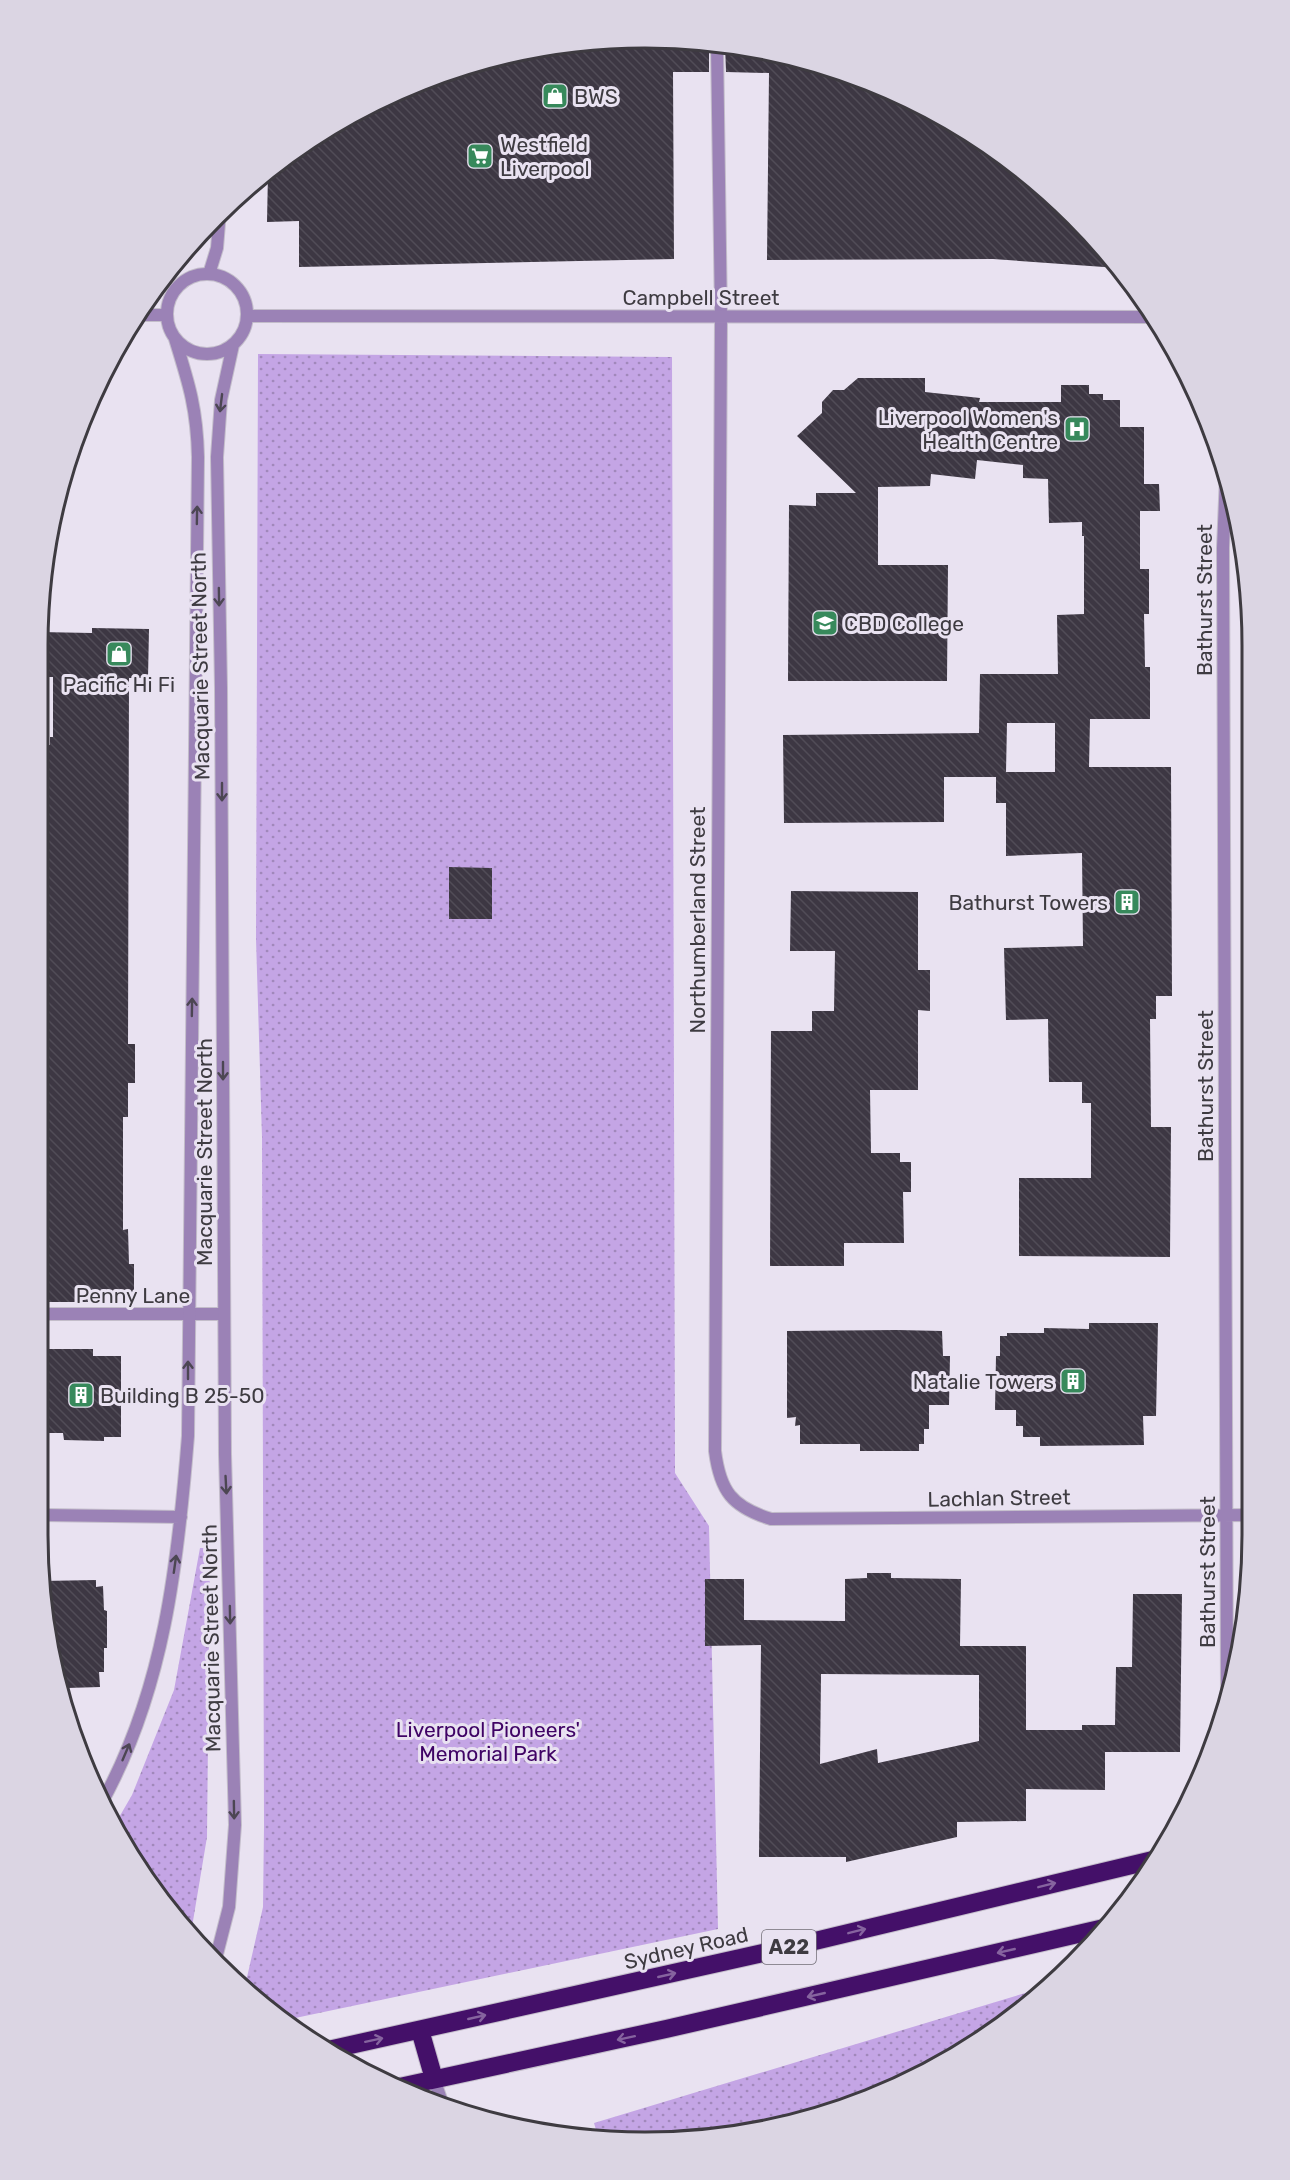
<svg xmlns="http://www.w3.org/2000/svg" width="1290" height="2180" font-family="Rubik,sans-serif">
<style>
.grass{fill:url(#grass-dots)}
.building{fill:url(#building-back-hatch);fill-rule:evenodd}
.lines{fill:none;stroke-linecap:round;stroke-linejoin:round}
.lane-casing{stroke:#c3bdca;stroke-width:14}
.street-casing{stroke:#c3bdca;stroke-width:14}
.highway-casing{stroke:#c3bdca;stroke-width:20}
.lane{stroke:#9b82b6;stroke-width:12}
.street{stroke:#9b82b6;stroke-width:12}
.highway{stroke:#441069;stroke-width:18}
.oneway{stroke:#4c4653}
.oneway2{stroke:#86649f}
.labels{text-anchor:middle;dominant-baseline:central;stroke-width:6;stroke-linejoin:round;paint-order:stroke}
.shield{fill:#e9e2f1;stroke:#716d76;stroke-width:1.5}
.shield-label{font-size:20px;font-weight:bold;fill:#3e3b41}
.poi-label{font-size:21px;fill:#3e3b41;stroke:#e9e2f1;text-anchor:start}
.street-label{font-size:21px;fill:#3e3b41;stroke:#e9e2f1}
.park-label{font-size:21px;fill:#3f0365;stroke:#e9e2f1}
.rim{fill:none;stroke:#3e3b41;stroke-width:3}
</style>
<defs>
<pattern id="grass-dots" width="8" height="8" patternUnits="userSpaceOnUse" patternTransform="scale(1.5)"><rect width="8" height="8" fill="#c4a5e5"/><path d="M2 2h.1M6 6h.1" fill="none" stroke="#a188bb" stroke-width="1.8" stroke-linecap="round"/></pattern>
<pattern id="building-back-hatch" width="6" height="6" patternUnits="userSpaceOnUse" patternTransform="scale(1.5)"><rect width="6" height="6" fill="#3d3743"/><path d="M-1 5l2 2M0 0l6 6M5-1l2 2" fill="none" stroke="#514c57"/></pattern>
</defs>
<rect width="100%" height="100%" fill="#e9e2f1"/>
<path class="grass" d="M258,354l414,3 3,1116 34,53 9,403 -437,92 -36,-35 18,-79 1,-81 -2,-689 -6,-198z
M200,1548h10l-3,289 -16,96 -28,-28 -49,-79 18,-31 42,-105z
M1052,1985c-127,111 -284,166 -453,155l-5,-17z"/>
<path class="building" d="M645,38l64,6v28h-36l1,187 -375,8v-46l-32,1 1,-49 40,-33 105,-56 114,-35z
M725,45l39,4 114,35 105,56 119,104 16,24 -125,-9 -226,1 2,-187 -43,-1z
M858,378h67v14l55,6 -1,4h82v-17h28v9h14v6h17v27h24v57h15l1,27h-20v58h9v45h-5l1,53h5v52h-60l-1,48h82l1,229h-16v23h-6l1,108h20l-1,130 -151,-1v-78h72v-75h-9v-21h-33l-1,-63 -42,1 -2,-72 79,-2 -1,-93 -76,3v-53h-10v-26h-52v45l-160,1 -1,-88 196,-2 1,-59h78l-1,-59 27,-1v-78h-2v-14l-33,1 -1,-44 -25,-1v-13l-46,-5 -2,19 -44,-5 -1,12 -52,1v78h70l-1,116h-159l1,-176 27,1v-13h40l-59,-57 25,-23v-11l11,-12h11zM1007,723h48v49h-49z
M92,628l57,1 -1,49h-19l-1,366h7v39h-7v34h-5v113l5,-1 1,35h5v38h-92l-3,-557h11v-8h3v-60h-14v-45l53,1z
M449,867l43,1v51h-43z
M791,891l127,1v78h12v41l-12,-1v80h-48l1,63h29v9h11v30h-8l1,51h-60v23h-74l1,-235h41v-20h22l1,-60h-45z
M1089,1323h69l-2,93h-13l1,29 -104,1v-9h-17v-11h-7v-16h-21l1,-54h4v-20h7v-3h37v-5l45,1z
M897,1330l45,1 1,25h7l-1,49h-20v24h-5v15h-5v7h-59v-7h-60v-19l-5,1 1,-9 -9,1v-87z
M42,1349h51v7h28v81h-17v4l-40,-1 -1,-7h-21z
M867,1573h24v5l70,1 -1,67h66v84h56v-5h33l1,-58h16l1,-73h49l-2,158h-75v38l-79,-1v32l-69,1v15l-111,25v-5h-87l2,-212 -56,1v-67h39v41l101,1v-42l22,-1zM821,1674l158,1v66l-101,22 -1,-14 -57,15z
M96,1580v7l7,-1 1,24 3,1v37h-3v24h-5l1,15 -33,1v-9h-9l-15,-64v-34z"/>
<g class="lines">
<g class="lane-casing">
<path id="lane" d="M717,45l4,271
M209,274l8,-26 3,-37
M42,1314h182"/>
</g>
<g class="street-casing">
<path id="street" d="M167 314a40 40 0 1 1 80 0a40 40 0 1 1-80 0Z
M136,315h31
M247,316l907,1
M721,316l-6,1135c5,40 17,56 56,68l480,-4
M1226,476l-3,72 4,1148
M42,1515l139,2
M101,1804c63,-113 77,-240 87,-368l10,-979c-1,-48 -9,-73 -23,-118
M216,1958l13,-51 6,-82 -10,-371 -4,-766 -4,-231 4,-57 12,-55
M434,2079l10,29"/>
</g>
<g class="highway-casing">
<path id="highway" d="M420,2030l14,49
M328,2050l462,-103 367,-88
M395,2088l271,-59 438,-101"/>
</g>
<use href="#lane" class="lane"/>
<use href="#street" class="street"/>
<use href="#highway" class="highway"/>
</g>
<defs><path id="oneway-shaft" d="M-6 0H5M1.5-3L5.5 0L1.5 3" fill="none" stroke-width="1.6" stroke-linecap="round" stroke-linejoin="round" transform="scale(1.5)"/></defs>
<g class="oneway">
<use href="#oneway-shaft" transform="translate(221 403) rotate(97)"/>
<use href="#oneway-shaft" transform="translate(197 515) rotate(-89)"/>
<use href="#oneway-shaft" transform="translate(219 597) rotate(89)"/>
<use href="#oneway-shaft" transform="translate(222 792) rotate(90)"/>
<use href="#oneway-shaft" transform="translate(192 1007) rotate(-89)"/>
<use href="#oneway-shaft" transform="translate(223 1071) rotate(90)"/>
<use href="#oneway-shaft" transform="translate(188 1370) rotate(-90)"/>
<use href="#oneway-shaft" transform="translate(226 1485) rotate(87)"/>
<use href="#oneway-shaft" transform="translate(175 1564) rotate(-82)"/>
<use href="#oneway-shaft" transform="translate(230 1615) rotate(89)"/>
<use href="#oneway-shaft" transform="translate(126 1752) rotate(-67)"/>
<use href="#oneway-shaft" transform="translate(234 1810) rotate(89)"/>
</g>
<g class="oneway2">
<use href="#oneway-shaft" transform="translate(1047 1885) rotate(-14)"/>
<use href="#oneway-shaft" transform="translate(857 1931) rotate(-14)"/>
<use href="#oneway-shaft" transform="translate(1006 1951) rotate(167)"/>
<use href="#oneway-shaft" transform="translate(667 1975) rotate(-13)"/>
<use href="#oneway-shaft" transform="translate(816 1995) rotate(167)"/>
<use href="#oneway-shaft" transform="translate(477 2017) rotate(-13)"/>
<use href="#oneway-shaft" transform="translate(626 2038) rotate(168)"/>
<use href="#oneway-shaft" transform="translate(374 2040) rotate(-12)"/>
</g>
<defs>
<g id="shop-square" transform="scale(1.35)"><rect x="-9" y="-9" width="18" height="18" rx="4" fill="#37895b" stroke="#e9e2f1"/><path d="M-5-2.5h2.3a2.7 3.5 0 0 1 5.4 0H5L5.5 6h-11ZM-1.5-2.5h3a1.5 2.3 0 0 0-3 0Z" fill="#fff"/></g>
<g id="supermarket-square" transform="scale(1.35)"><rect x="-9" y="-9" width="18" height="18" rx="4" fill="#37895b" stroke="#e9e2f1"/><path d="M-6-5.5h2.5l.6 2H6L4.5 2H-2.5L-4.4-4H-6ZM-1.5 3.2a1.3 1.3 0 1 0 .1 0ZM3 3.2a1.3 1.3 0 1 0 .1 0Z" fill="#fff"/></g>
<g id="hospital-square" transform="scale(1.35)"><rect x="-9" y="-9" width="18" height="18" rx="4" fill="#37895b" stroke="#e9e2f1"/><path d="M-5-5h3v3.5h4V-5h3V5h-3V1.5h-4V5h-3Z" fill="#fff"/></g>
<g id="university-square" transform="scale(1.35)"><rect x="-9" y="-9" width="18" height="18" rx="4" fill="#37895b" stroke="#e9e2f1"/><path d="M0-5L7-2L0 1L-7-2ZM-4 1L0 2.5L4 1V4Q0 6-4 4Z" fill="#fff"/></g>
<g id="building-square" transform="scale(1.35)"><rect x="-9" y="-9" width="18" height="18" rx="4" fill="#37895b" stroke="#e9e2f1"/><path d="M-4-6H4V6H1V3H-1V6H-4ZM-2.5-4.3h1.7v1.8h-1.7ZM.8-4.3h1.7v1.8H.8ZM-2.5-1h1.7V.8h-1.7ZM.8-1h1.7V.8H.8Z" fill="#fff"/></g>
</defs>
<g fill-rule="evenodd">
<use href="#shop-square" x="555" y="96"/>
<use href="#supermarket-square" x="480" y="156"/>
<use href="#hospital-square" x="1077" y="429"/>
<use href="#university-square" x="825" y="623"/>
<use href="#shop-square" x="119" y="654"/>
<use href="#building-square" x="1127" y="902"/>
<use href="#building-square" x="1073" y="1381"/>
<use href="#building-square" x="81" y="1395"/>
</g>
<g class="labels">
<rect class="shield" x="762" y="1930" width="54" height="34" rx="4.5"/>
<g class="shield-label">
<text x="789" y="1947">A22</text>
</g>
<g class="poi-label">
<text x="574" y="96">BWS</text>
<text x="500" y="144">Westfield<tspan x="500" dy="24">Liverpool</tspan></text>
<text x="1058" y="417" text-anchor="end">Liverpool Women's<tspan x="1058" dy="24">Health Centre</tspan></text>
<text x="844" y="623">CBD College</text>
<text x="119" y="684" text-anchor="middle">Pacific Hi Fi</text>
<text x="1108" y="902" text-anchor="end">Bathurst Towers</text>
<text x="1054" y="1381" text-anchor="end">Natalie Towers</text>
<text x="100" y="1395">Building B 25-50</text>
</g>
<g class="street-label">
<text x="701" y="297">Campbell Street</text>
<text transform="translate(1204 600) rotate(-90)">Bathurst Street</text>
<text transform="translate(200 666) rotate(-91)">Macquarie Street North</text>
<text transform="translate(697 920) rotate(-90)">Northumberland Street</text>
<text transform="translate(1205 1086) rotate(-90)">Bathurst Street</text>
<text transform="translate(204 1152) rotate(-90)">Macquarie Street North</text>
<text x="133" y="1295">Penny Lane</text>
<text transform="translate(999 1498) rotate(-1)">Lachlan Street</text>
<text transform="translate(1207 1572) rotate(-90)">Bathurst Street</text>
<text transform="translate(211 1638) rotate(-91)">Macquarie Street North</text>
<text transform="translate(686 1948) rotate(-13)">Sydney Road</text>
</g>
<g class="park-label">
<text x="488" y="1729">Liverpool Pioneers'<tspan x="488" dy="24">Memorial Park</tspan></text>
</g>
</g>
<path d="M0 0H1290V2180H0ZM645 48H645A597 597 0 0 1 1242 645V1535A597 597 0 0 1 645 2132H645A597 597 0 0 1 48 1535V645A597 597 0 0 1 645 48Z" fill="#dbd5e3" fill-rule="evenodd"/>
<path class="rim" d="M645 48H645A597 597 0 0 1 1242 645V1535A597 597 0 0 1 645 2132H645A597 597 0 0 1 48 1535V645A597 597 0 0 1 645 48Z"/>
</svg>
